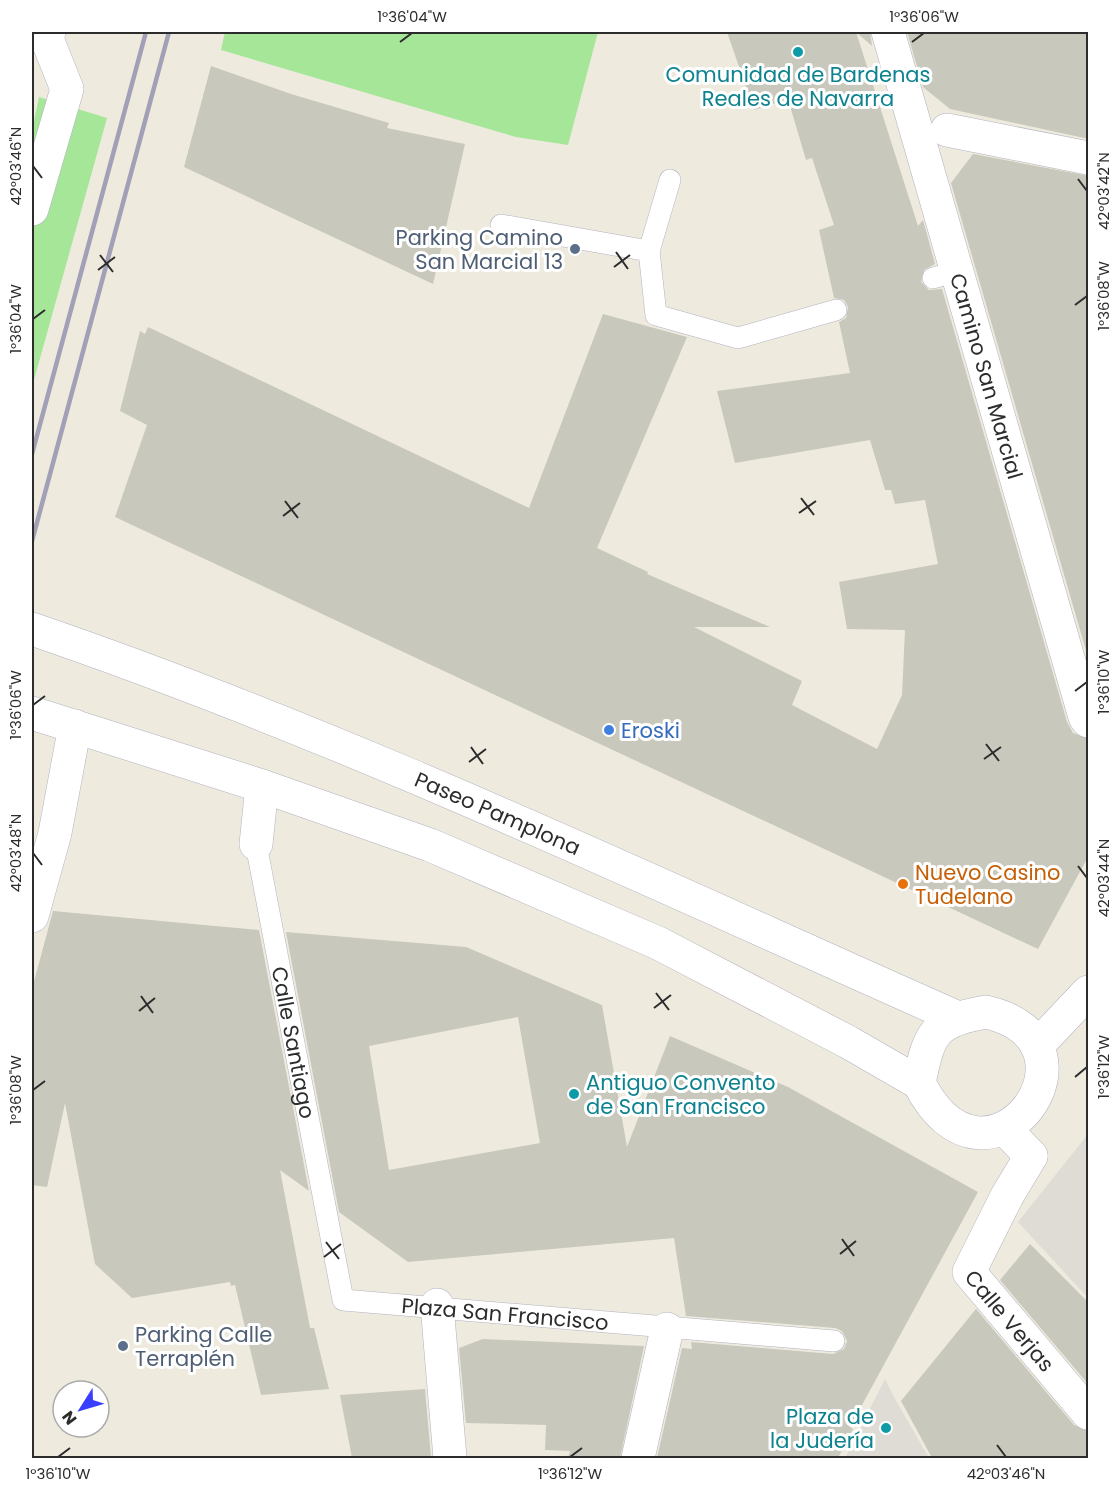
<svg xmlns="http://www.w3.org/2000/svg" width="1120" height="1490" font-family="Poppins,sans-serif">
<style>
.green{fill:#a6e699}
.plaza{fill:#dedcd5}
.building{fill:#c9c8bd;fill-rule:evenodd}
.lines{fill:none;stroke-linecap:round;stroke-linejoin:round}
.service-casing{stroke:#b2b2c0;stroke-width:22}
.pedestrian-casing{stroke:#b2b2c0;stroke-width:34}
.minor-casing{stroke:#b2b2c0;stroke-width:34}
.secondary-casing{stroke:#b2b2c0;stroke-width:34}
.service{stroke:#fff;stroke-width:21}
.pedestrian{stroke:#fff;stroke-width:33}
.minor{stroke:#fff;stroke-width:33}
.secondary{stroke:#fff;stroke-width:33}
.rail{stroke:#a1a0b7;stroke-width:4.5}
.ticks{fill:none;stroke:#2c2c2c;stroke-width:2}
.culture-dot{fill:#0f9aa8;stroke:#fff;stroke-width:2}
.service-dot{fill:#5c6f8a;stroke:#fff;stroke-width:2}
.shop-dot{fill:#3f7fe0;stroke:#fff;stroke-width:2}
.food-dot{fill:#e8710a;stroke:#fff;stroke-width:2}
.labels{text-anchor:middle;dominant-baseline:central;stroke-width:6;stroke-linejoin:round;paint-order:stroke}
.culture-label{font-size:21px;fill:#0d838f;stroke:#fff}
.service-label{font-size:21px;fill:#4e5e75;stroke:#fff;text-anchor:end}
.street-label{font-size:21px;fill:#2c2c2c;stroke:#fff}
.shop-label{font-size:21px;fill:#366cbe;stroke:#fff;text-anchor:start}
.food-label{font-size:21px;fill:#c56008;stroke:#fff;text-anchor:start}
.neatline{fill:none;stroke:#2c2c2c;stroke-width:2}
.ticks-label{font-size:15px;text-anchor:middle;fill:#2c2c2c}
</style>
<rect width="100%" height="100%" fill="#eeeade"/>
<path class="green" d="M225,32h373l-30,113 -52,-8 -295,-87z
M39,97l68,21 -75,269v-256z"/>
<path class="plaza" d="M1088,1134v164l-70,-76z
M885,1379l10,20 34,59h-84z"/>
<path class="building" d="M727,32h143l2,14 -16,-14 62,194 5,-6 12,44 -11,6 -3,12 8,8 13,-1 125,433 6,11 16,6v116l-51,94 -923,-432 32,-92 -27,-14 20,-80 5,3 3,-7 381,181 74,-194 84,23 -90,211 51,24 -1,2 123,53h-76l108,54 -10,24 85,44 25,-54 3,-65 -58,-1 -8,-47 99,-18 -13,-64 -30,4 -4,-14h-6l-15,-50 -135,23 -18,-72 133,-18 -11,-51 7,-4 2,-11 -4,-7 -10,-2 -15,-68 15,-5 -22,-67 -6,2 -18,-61 -34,11z
M907,32h182v107l-139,-30 -27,-22z
M211,66l80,28 98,29 -2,5 78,16 -32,140 -249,-117z
M973,154l116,22v485l-138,-478z
M53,911l206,19 50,261 -29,-21 30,158h4l15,61 -68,6 -26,-110 -4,1 -1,-4 -98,16 -37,-34 -30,-161 -18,84 -15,-2v-196z
M286,932l180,15 136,58 25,142 43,-111 118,51 190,105 -128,235 3,2 -15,29h-181l25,-110 10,1 -1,-7 142,12 11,-5 3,-8 -5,-10 -7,-3 -149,-12 -12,-78 -266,24 -69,-50zM518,1017l22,126 -151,27 -20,-124z
M1030,1244l59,59v82l-89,-105z
M976,1309l98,116 15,6v27h-157l-31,-57z
M483,1339l161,7 -24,112h-52l2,-7 -25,-1 1,-25 -80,-2 -7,-75z
M425,1389l6,69h-79l-12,-63z"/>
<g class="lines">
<g class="service-casing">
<g id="service">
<path d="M501,225l148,26 7,64 82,23 98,-28"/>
<path d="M649,251l21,-71"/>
<path d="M933,278l25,-7"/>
<path id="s1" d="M256,844l87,456 491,41"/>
</g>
</g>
<g class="pedestrian-casing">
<g id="pedestrian">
<path d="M947,130l141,28"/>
<path d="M32,209l35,-120 -20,-50"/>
<path id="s2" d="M1031,1156l-24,40 -38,76 119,141"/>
<path d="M437,1305l13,153"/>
<path d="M638,1458l29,-129"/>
</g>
</g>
<g class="minor-casing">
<g id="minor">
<path id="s3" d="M888,32l197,685 3,4"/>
<path d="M47,39l2,-7"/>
<path d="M256,844l6,-58"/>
<path d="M32,916l23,-83 20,-107"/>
<path d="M1004,1128l27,28"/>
</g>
</g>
<g class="secondary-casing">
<g id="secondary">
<path id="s4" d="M32,629c316,108 619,253 924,388"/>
<path d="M32,713l230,73 168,59 228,98 190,99 71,41"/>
<path d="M986,1012c131,30 1,205 -67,71 10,-49 14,-62 67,-71z"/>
<path d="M1037,1046l51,-54"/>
</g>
</g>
<use href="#service" class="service"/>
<use href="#pedestrian" class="pedestrian"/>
<use href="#minor" class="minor"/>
<use href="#secondary" class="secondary"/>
<path class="rail" d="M32,454l114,-422
M32,541l137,-509"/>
</g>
<path class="ticks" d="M400,42l12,-9M912,42l12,-9M33,166l9,12M1078,179l9,12M616,252l12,17M100,255l13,17M614,267l16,-12M98,270l17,-13M1075,305l12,-9M33,319l12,-9M801,498l13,17M285,501l13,17M799,513l17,-12M283,516l17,-13M1075,691l12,-9M33,705l12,-9M986,744l13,17M471,747l12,17M984,759l17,-12M469,762l17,-13M33,853l9,12M1078,866l9,12M656,993l13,17M141,996l12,17M654,1008l17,-13M139,1011l16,-13M1075,1077l12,-10M33,1090l12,-9M842,1239l12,17M326,1242l13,17M840,1254l16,-13M324,1257l17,-13M997,1445l9,12M58,1457l12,-9M570,1457l12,-9"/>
<g class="culture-dot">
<circle cx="798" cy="52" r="6"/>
<circle cx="574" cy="1094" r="6"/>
<circle cx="886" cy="1428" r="6"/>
</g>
<g class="service-dot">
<circle cx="575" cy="249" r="6"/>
<circle cx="123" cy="1346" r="6"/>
</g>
<circle class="shop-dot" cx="609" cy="730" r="6"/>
<circle class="food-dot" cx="903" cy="884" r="6"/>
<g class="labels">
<g class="culture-label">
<text x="798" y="74">Comunidad de Bardenas<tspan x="798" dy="24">Reales de Navarra</tspan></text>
<text x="586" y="1082" text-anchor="start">Antiguo Convento<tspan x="586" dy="24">de San Francisco</tspan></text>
<text x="874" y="1416" text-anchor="end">Plaza de<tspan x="874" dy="24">la Judería</tspan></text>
</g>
<g class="service-label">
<text x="563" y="237">Parking Camino<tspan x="563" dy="24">San Marcial 13</tspan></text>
<text x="135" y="1334" text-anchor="start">Parking Calle<tspan x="135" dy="24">Terraplén</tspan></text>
</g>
<g class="street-label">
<text stroke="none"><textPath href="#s3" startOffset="358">Camino San Marcial</textPath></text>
<text stroke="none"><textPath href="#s4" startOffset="501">Paseo Pamplona</textPath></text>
<text stroke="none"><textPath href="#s1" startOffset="202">Calle Santiago</textPath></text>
<text stroke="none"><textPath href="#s1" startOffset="627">Plaza San Francisco</textPath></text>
<text stroke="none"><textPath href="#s2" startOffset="195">Calle Verjas</textPath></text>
</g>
<g class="shop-label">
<text x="621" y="730">Eroski</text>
</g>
<g class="food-label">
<text x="915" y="872">Nuevo Casino<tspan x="915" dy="24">Tudelano</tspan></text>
</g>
</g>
<rect width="1120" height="1490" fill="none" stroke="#ffffff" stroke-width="66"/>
<g transform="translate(81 1409) rotate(233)"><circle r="28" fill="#ffffff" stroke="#ababab" stroke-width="1.5"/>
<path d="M0-4.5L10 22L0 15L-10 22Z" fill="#3a3eff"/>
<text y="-9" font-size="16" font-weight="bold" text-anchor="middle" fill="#2c2c2c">N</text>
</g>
<rect x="33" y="33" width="1054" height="1424" class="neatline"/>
<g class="ticks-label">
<text x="412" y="22">1°36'04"W</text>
<text x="924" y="22">1°36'06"W</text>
<text transform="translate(16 166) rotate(-90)" y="5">42°03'46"N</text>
<text transform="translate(1104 191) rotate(-90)" y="5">42°03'42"N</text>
<text transform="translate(1104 296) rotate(-90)" y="5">1°36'08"W</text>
<text transform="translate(16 319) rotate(-90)" y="5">1°36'04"W</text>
<text transform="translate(1104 682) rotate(-90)" y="5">1°36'10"W</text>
<text transform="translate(16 705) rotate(-90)" y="5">1°36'06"W</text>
<text transform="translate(16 853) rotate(-90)" y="5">42°03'48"N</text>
<text transform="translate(1104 878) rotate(-90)" y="5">42°03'44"N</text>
<text transform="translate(1104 1067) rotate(-90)" y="5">1°36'12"W</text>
<text transform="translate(16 1090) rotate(-90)" y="5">1°36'08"W</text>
<text x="58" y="1479">1°36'10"W</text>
<text x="570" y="1479">1°36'12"W</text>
<text x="1006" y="1479">42°03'46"N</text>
</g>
</svg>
